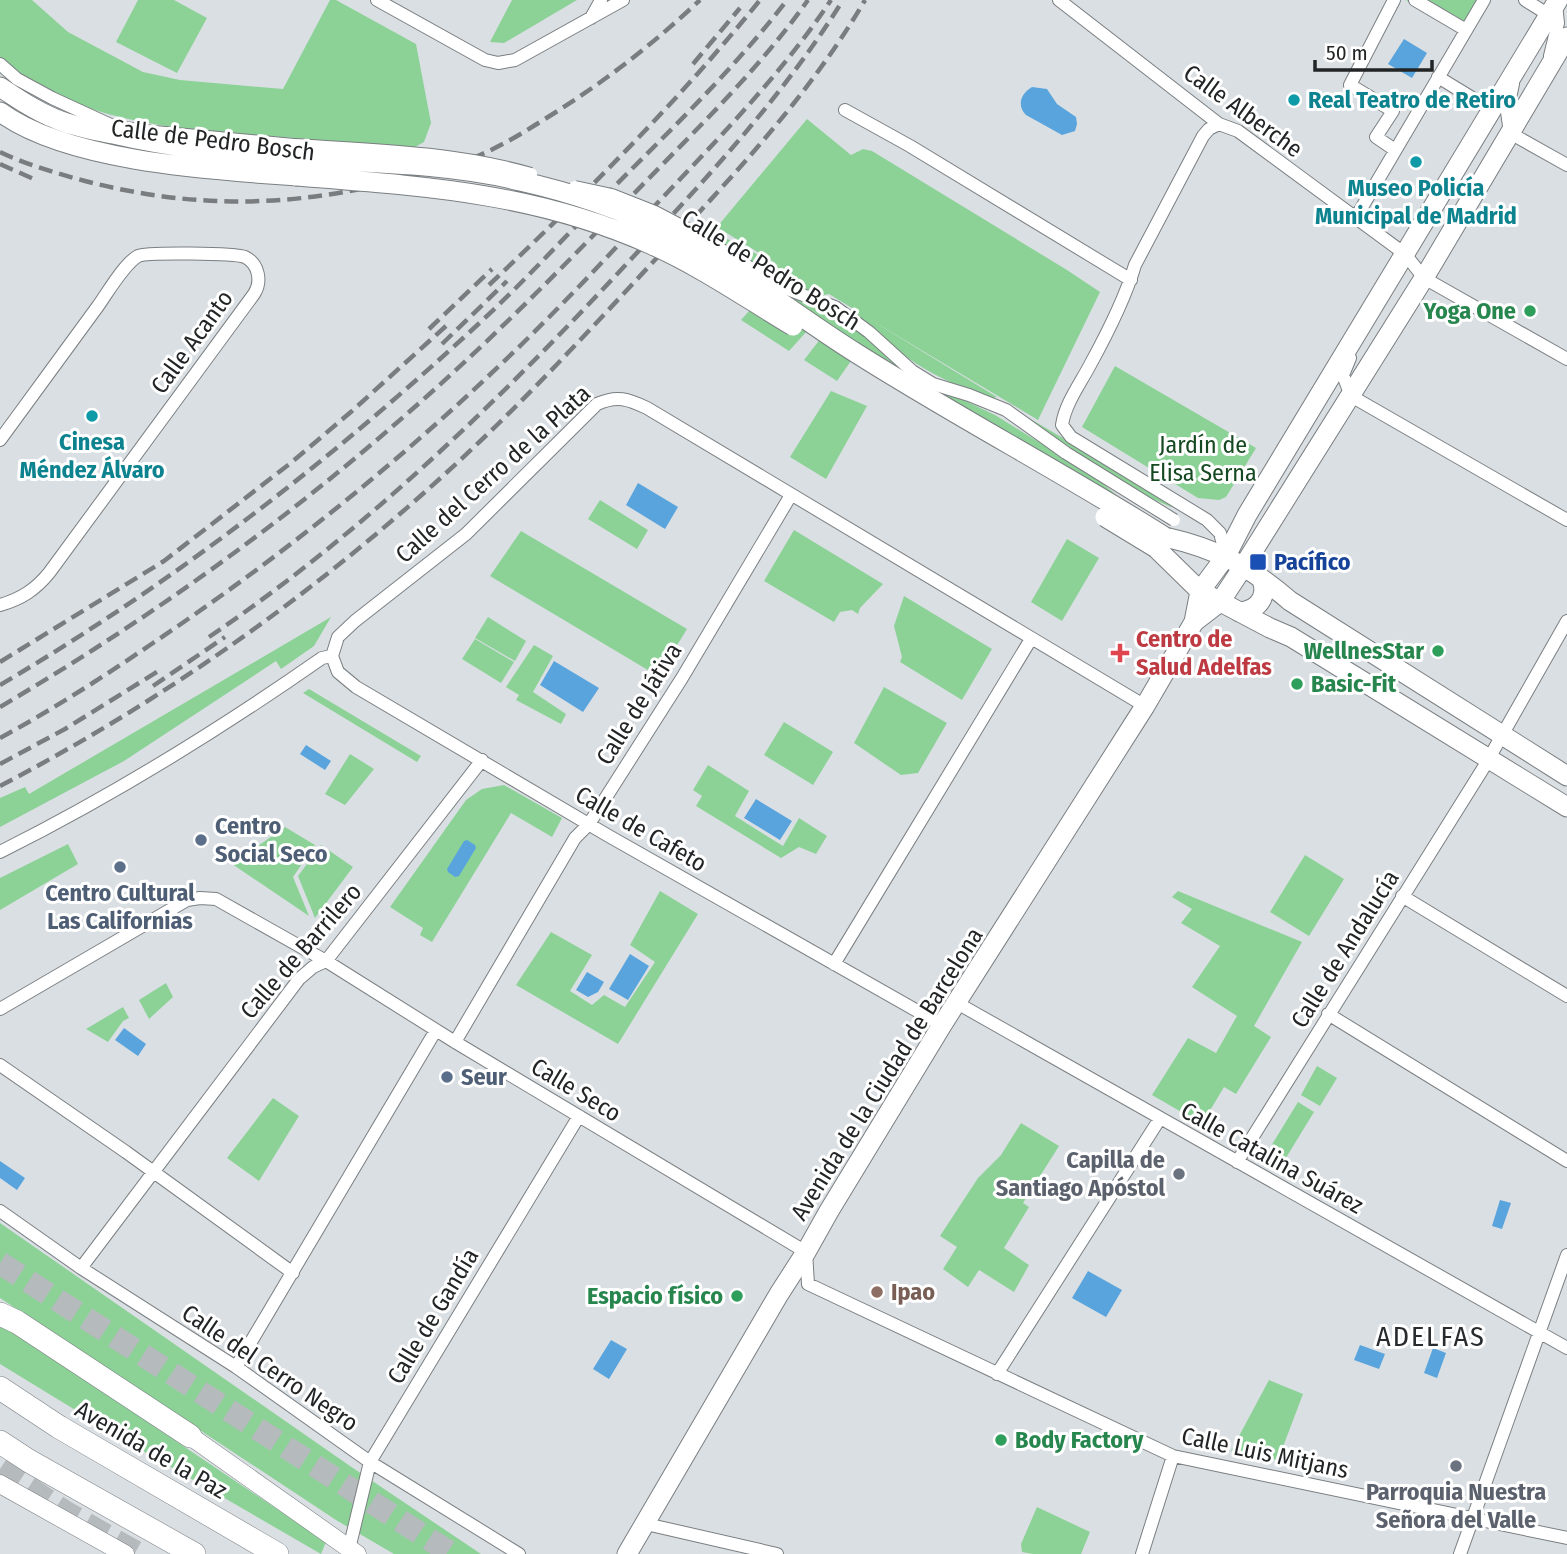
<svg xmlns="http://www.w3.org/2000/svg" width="1567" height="1554" font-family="'Fira Sans Condensed',sans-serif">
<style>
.green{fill:#8cd297}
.water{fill:#59a4dd}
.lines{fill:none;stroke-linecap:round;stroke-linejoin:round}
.highway-tunnel{stroke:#b5babd;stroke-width:23;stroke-dasharray:23 11;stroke-linecap:butt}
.street-casing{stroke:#7a7f82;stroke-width:14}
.secondary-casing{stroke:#7a7f82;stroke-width:19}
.primary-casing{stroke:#7a7f82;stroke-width:21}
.highway-casing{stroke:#7a7f82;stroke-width:24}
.street{stroke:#fff;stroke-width:12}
.secondary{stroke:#fff;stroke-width:18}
.primary{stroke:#fff;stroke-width:19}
.highway{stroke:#fff;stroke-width:23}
.rail{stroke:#7a7d80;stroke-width:4.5;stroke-dasharray:14 7;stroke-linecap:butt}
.street-bridge-casing{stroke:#7a7f82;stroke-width:14;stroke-linecap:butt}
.primary-bridge-casing{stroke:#7a7f82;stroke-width:21;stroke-linecap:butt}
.street-bridge{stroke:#fff;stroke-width:12}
.primary-bridge{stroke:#fff;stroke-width:19}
.culture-dot{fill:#0f9aa8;stroke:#fff;stroke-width:2.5}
.leisure-dot{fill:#2e9e5b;stroke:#fff;stroke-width:2.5}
.transit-dot{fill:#1a4fb4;stroke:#fff;stroke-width:2.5}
.health-dot{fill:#e0444e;stroke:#fff;stroke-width:2.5}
.service-dot{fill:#5c6f8a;stroke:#fff;stroke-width:2.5}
.worship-dot{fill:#6b7280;stroke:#fff;stroke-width:2.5}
.education-dot{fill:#8d6e63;stroke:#fff;stroke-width:2.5}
.labels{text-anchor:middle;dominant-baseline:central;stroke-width:6;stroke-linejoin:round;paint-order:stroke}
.culture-label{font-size:24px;font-weight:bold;fill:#0d838f;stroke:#fff}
.street-label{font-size:24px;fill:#222425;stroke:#fff}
.leisure-label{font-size:24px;font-weight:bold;fill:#27864d;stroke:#fff;text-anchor:end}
.park-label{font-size:24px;fill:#154921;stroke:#fff}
.transit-label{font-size:24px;font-weight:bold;fill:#164399;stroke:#fff;text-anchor:start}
.health-label{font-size:24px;font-weight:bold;fill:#be3a42;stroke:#fff;text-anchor:start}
.service-label{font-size:24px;font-weight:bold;fill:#4e5e75;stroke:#fff;text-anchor:start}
.worship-label{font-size:24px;font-weight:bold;fill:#5b616d;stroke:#fff;text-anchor:end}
.education-label{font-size:24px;font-weight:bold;fill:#785e54;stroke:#fff;text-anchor:start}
.quarter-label{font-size:28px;letter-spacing:2px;fill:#282c2f;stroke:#fff}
</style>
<rect width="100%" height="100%" fill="#dadfe3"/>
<path class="green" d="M0,0h32l36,32 75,40 37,8 103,9 47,-89h6l80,44 15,79 -7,19 -9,5c-44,-3 -89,-6 -133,-10 -95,-6 -207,-13 -282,-78z
M138,0h36l33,18 -30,55 -61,-31z
M512,0h65l-73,43 -14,-1z
M1406,0h75l-21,34z
M807,119l44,36 12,-6 9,2 195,119 33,22 -62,128 -172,-103 131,80 -4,1c-62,-19 -94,-43 -141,-87v-3l-23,-14 -4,1 -31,-9 32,23 -1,2 43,25 37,37 -45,-25 -23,33 -33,-21 24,-31 -12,-8 -27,30 -48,-31 37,-41 -46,-26 -30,-27 78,40 -63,-39z
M1115,366l141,82 -30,49 -7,3 -21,-2 -116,-71z
M831,391l36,15 -41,73 -36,-22z
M934,393l23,4 38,18 97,60 43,35z
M1022,414l153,90 2,3h-6l-25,-11 -58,-33z
M600,500l48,30 -11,19 -49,-30z
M794,530l89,54 -23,24 -2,6 -6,-4 -12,2 -6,10 -70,-41z
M521,531l166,98 -29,47 -168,-100z
M1067,539l32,19 -37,63 -31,-19z
M904,596l88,53 -30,51 -62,-38 2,-5 -8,-31z
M331,617l-17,29 -33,23 -5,-8 -152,100 -124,66v-29l25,-11 4,7z
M488,617l38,24 -11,20 -40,-23z
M475,639l39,23 -13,21 -39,-24z
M534,645l19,11 -20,36 33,22 -5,10 -45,-24 3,-5 -13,-8z
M884,687l63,36 -29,50 -17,2 -47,-32z
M309,689l112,67 -4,6 -114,-69z
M784,722l49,30 -20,33 -49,-30z
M350,754l24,15 -29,36 -20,-11z
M708,765l41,26 -14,25 48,30 16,-28 28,18 -11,18 -17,-7 -18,11 -85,-52 6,-10 -9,-6z
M504,785l58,33 -10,19 -41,-24 -79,129 -12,-7 3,-7 -33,-21 76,-107 16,-11z
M285,827l30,18 -22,32 16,39 -77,-52z
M68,844l10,20 -78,46v-32z
M321,845l32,22 -38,51 -17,-42z
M1305,855l39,24 -35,57 -39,-24z
M660,891l38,23 -80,130 -102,-59 35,-53 41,23 -22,36 22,14 12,-10 21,12 30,-45 -25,-17z
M1178,891l124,51 -48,84 17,11 -35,57 -12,-7 -22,37 -50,-29 36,-57 28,15 21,-37 -45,-29 28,-41 -39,-23 11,-14 -20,-12z
M166,983l7,14 -24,22 -10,-19z
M123,1007l6,11 -6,3 -15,21 -22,-13z
M1317,1066l20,12 -17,28 -19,-11z
M273,1098l26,18 -40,65 -32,-23z
M1298,1102l16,10 -30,49 -16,-10z
M1021,1123l38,23 -36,57 6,4 -25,41 25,17 -15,27 -35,-22 -11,17 -25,-18 14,-22 -17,-11 38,-58 23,-23z
M0,1223l350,243 131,88h-87l-58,-34 -336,-222z
M0,1325l51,32 275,185 -5,12 -190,-110 -131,-80z
M1269,1380l34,14 -25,66 -47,-9z
M1037,1507l53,25 -9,22h-48l-11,-2 -1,-8z"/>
<path class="water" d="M1404,39l23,14 -15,25 -24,-14z
M1032,87l15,2 10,15 19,13 1,7 -2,7 -13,4 -36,-20c-9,-9 -6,-21 6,-28z
M638,483l40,24 -13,22 -39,-24z
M554,661l45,27 -16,24 -43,-27z
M306,745l25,16 -6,9 -25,-16z
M756,799l36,22 -12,19 -36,-22z
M467,840l8,5 1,3 -17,28 -4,1 -7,-5 -1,-3 17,-28z
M630,954l19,12 -21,34 -19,-11z
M587,972l17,10 -6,10 -10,5 -12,-7z
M124,1028l22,16 -8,12 -23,-16z
M0,1161l25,17 -8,12 -17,-12z
M1500,1200l11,3 -9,26 -10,-3z
M1088,1271l34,19 -16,27 -34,-19z
M611,1340l16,9 -18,30 -16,-10z
M1360,1345l25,9 -6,15 -25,-9z
M1433,1348l13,5 -9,25 -13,-5z"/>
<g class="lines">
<path class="highway-tunnel" d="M0,1263l452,291
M0,1469l67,44 72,41"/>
<g class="street-casing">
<path id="street" d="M377,0l108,60 13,3 17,-3 108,-60
M1059,0l160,124 19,7 167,123 19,24 143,81
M1394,0l-44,85 43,26 -17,26 19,13
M1415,0l51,30
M1525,0l24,15
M591,18l10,-18
M1550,56l8,-33 -2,-18
M0,64l17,15 35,19 61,28 31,5 150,14
M1438,77l54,33
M1513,84l-6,28 3,21 57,32
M845,110l65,36 221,134
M1219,124l-10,5 -6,7 -68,129c-10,34 -28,69 -45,100 -10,19 -25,39 -28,60l9,12 136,83 13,13 6,23
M1355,219l129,-219
M1350,358l-7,17 8,21 216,124
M0,440c33,-45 65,-89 98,-134 10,-14 26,-42 40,-50 8,-4 97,-3 107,1 14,7 17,25 9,37l-205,279c-14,17 -28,26 -49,32
M332,656l6,-19 17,-16 111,-87 131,-130c20,-9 31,-5 50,4l498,298
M332,656l6,16 18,15 251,148 335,190
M0,852c112,-56 219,-122 322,-194l10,-2
M1402,896l165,100
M834,964l197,-325
M957,1003l610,345
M0,1009l187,-109 13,-2 16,1 110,62 129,81 351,210 2,32 365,172 394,82
M1328,1014l239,147
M455,1042l120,-204 14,-14 93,-146 109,-183
M0,1065l126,87 167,121
M1237,1162l247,-395 83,-146
M0,1211l81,57 155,99 134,95 149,92
M81,1268l218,-289 14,-12 13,-6 156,-201
M236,1367l200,-337
M997,1374l162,-254
M646,1524l131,30
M349,1549l21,-87 209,-346
M1142,1554l31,-98
M1460,1554l107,-299"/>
</g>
<g class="secondary-casing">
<path id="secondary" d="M190,1436l167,118
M0,1484l125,70"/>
</g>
<g class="primary-casing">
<path id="primary" d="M0,87c18,12 36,24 56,32 18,8 38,11 57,15 60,14 120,20 182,25
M0,112c68,50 213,58 296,64
M1165,537c53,12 84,29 125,64l277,175
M1156,548l44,43 70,37 21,9 276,170
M1239,612c22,-1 32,-21 19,-38
M1194,622l26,-20 23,-35 181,-289 143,-241
M627,1554l152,-260 27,-42 23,-41 113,-186 203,-319 49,-84 6,-31 26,-35 21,-41 311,-515"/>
</g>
<g class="highway-casing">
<path id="highway" d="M0,1314l17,8 173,114
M0,1388l59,39 218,127
M0,1442l29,19 165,93"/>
</g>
<use href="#street" class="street"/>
<use href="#secondary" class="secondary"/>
<use href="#primary" class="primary"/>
<use href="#highway" class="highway"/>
<path class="rail" d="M693,64l47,-56
M0,152c27,13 56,21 85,29 119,31 228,26 345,-10 16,-5 34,-9 50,-16 21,-9 41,-21 60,-33 59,-36 110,-75 160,-122
M0,164l36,16
M489,285c95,-90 189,-183 271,-285
M429,329l63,-60
M442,344l65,-63
M209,637c158,-107 295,-241 424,-380 76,-81 151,-162 210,-257
M0,662l164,-101 128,-99 60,-51 94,-85
M0,685c173,-102 325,-220 473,-356 45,-41 87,-87 130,-131 63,-64 129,-126 184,-198
M153,686l72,-49
M0,707c146,-86 282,-183 409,-295 75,-65 145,-136 214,-207 64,-67 132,-130 185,-205
M0,738c52,-28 103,-61 153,-95 122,-82 239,-175 346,-277 52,-49 101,-101 149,-153 64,-68 131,-135 183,-213
M0,764l65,-35 95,-59
M0,786c182,-95 350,-218 497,-361 54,-53 105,-108 156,-163 76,-82 155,-164 212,-262"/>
<g class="street-bridge-casing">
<path id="street-bridge" d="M294,145c79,5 160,7 237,29
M575,187l37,8 43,17 38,20 86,54 56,21 34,25 43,39 21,13 36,11 37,15 60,43 108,67"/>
</g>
<g class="primary-bridge-casing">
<path id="primary-bridge" d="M295,159c73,4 154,4 225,22 49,11 100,28 145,50 68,33 127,82 191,122 101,64 208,120 309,184
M296,176c125,10 237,16 354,68 50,22 96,54 143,82
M1105,517l51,31"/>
</g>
<use href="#street-bridge" class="street-bridge"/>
<use href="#primary-bridge" class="primary-bridge"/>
</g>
<g class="culture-dot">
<circle cx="1294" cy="100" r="7"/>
<circle cx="1416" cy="162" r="7"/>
<circle cx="92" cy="416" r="7"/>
</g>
<g class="leisure-dot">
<circle cx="1530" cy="311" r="7"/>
<circle cx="1438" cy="651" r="7"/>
<circle cx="1297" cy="684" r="7"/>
<circle cx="737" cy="1296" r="7"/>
<circle cx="1001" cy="1440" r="7"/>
</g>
<rect class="transit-dot" x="1249" y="553" width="18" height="18" rx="3.5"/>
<path class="health-dot" d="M1116.5 642.5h7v7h7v7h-7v7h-7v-7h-7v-7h7z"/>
<g class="service-dot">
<circle cx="201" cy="840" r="7"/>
<circle cx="120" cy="867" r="7"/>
<circle cx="447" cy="1077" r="7"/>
</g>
<g class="worship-dot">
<circle cx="1179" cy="1174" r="7"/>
<circle cx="1456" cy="1466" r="7"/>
</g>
<circle class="education-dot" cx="877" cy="1292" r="7"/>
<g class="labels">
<g class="culture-label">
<text x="1308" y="100" text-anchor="start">Real Teatro de Retiro</text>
<text x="1416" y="188">Museo Policía<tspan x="1416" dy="28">Municipal de Madrid</tspan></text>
<text x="92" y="442">Cinesa<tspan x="92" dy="28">Méndez Álvaro</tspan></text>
</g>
<g class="street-label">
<text transform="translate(1243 111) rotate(36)">Calle Alberche</text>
<text transform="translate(213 140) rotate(7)">Calle de Pedro Bosch</text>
<text transform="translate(771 270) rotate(32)">Calle de Pedro Bosch</text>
<text transform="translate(192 342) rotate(-54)">Calle Acanto</text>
<text transform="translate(493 474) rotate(-42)">Calle del Cerro de la Plata</text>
<text transform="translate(639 704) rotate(-58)">Calle de Játiva</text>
<text transform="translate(641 829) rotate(30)">Calle de Cafeto</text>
<text transform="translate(1345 949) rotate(-58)">Calle de Andalucía</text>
<text transform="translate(301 951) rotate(-49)">Calle de Barrilero</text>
<text transform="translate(887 1074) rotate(-58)">Avenida de la Ciudad de Barcelona</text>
<text transform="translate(576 1090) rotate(31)">Calle Seco</text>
<text transform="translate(1272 1158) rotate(29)">Calle Catalina Suárez</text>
<text transform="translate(433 1316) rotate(-59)">Calle de Gandía</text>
<text transform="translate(270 1368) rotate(34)">Calle del Cerro Negro</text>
<text transform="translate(151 1450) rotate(30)">Avenida de la Paz</text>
<text transform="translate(1265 1453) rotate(12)">Calle Luis Mitjans</text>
</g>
<g class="leisure-label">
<text x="1516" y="311">Yoga One</text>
<text x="1424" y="651">WellnesStar</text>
<text x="1311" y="684" text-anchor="start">Basic-Fit</text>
<text x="723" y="1296">Espacio físico</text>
<text x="1015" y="1440" text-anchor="start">Body Factory</text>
</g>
<g class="park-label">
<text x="1203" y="445">Jardín de<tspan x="1203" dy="28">Elisa Serna</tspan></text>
</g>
<g class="transit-label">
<text x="1274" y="562">Pacífico</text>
</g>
<g class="health-label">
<text x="1136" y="639">Centro de<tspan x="1136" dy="28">Salud Adelfas</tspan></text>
</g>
<g class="service-label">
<text x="215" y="826">Centro<tspan x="215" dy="28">Social Seco</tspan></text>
<text x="120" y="893" text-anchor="middle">Centro Cultural<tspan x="120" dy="28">Las Californias</tspan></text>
<text x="461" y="1077">Seur</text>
</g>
<g class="worship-label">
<text x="1165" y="1160">Capilla de<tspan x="1165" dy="28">Santiago Apóstol</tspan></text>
<text x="1456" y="1492" text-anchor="middle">Parroquia Nuestra<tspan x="1456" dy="28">Señora del Valle</tspan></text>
</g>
<g class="education-label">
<text x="891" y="1292">Ipao</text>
</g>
<g class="quarter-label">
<text x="1431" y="1336">ADELFAS</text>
</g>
</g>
<path d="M1315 60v10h117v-10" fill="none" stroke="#222425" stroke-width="3.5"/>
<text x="1326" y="60" font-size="21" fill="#222425" stroke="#ffffff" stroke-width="5" paint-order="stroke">50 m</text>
</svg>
